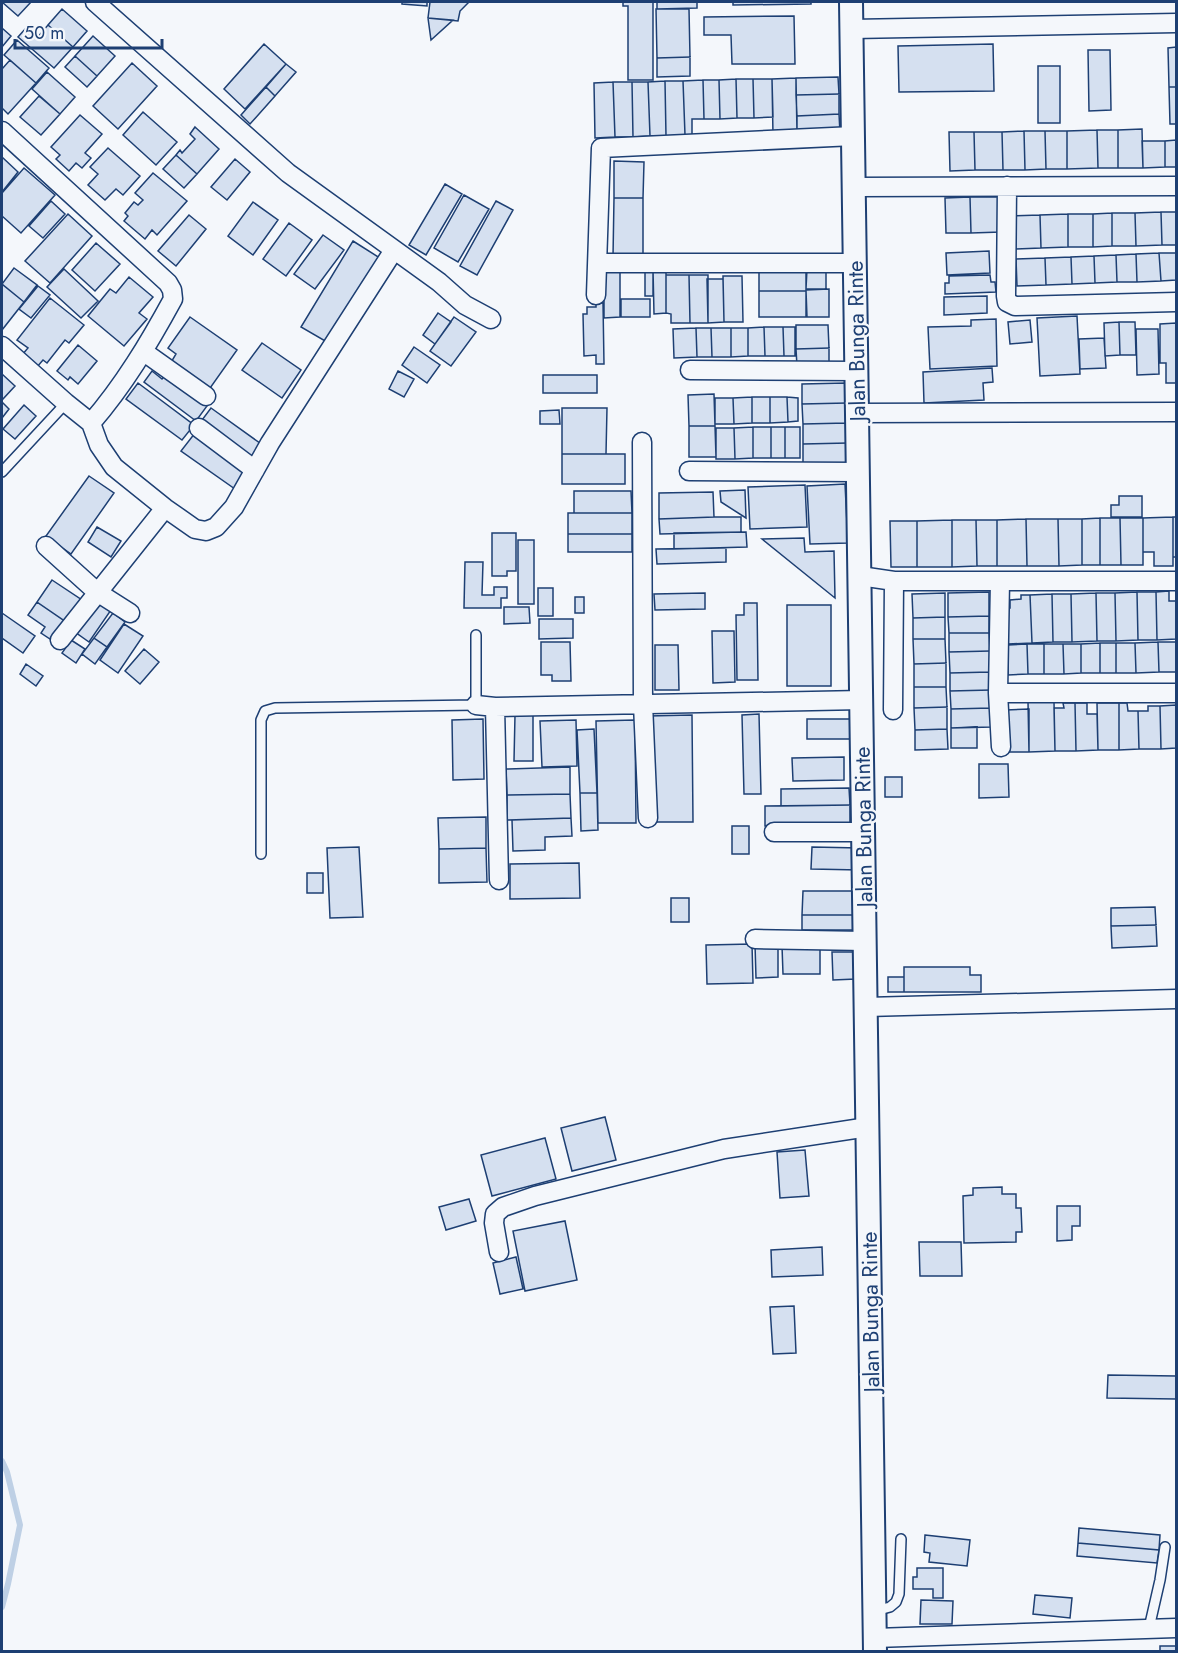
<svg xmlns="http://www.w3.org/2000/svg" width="1178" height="1653" font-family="Jost,sans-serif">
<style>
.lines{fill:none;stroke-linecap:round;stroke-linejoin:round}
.stream{stroke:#bed0e5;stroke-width:6}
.building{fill:#d5e0f0;stroke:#1d3f73;stroke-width:1.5}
.service-casing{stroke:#1d3f73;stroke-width:12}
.minor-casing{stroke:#1d3f73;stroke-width:21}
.tertiary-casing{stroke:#1d3f73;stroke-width:26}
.service{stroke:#f4f7fb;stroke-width:9}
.minor{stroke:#f4f7fb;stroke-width:18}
.tertiary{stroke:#f4f7fb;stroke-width:22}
.labels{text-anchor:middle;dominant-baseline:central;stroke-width:4.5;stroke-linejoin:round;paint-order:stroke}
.street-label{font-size:22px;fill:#1d3f73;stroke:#f4f7fb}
</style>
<rect width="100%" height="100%" fill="#f4f7fb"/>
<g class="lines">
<path class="stream" d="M2,1461l5,11 13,53 -12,59 -6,23"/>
</g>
<path class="building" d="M2,2h29l-13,14z
M402,2h25v4l-25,-2z
M430,2h39l-9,9 -2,10 -30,-3z
M623,2h30v78h-25v-74h-5z
M657,2h40v6l-40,1z
M733,2h78v2l-78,1z
M62,9l25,22 -14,16 -25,-22z
M656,9h33l1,48 -33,1z
M794,16l1,48h-63l-1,-29h-27v-18z
M428,18l25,2 -22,20z
M48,25l25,22 -19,21 -36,-31 8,-9 11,10z
M2,28l9,8 -9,11z
M93,36l22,20 -18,20 -22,-20z
M17,40l32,28 -13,15 -32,-28z
M264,44l22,20 -41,45 -21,-20z
M993,44l1,47 -95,1 -1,-46z
M1176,47v40h-7l-1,-39z
M1088,50h22l1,60 -22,1z
M75,56l22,20 -10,11 -22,-20z
M690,57v19l-33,1v-19z
M10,60l26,23 -28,31 -6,-6v-39z
M132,63l25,23 -39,43 -25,-23z
M286,64l10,8 -21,24 -9,-9z
M1038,66h22v57h-22z
M47,72l28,25 -15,17 -28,-25z
M838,77l1,17 -43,1v-17z
M796,78l1,56 -24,1 -1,-56z
M736,79h17l1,39h-17z
M736,79l1,39 -17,1 -1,-39z
M753,79h19l1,38 -19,1z
M703,80h16l1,39h-16z
M703,80l1,39h-12v16h-7l-2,-54z
M665,81l1,55h-16l-2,-54z
M665,81h18l2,54 -19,1z
M613,82h19l1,55h-18z
M613,82l2,55 -20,1 -1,-55z
M632,82h16l2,54 -17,1z
M266,87l9,9 -25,28 -9,-9z
M1169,87h7v37h-6z
M839,94v20l-42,2 -1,-21z
M39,96l21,18 -19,21 -21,-18z
M143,112l34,30 -21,23 -33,-30z
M839,114l1,19 -43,1v-18z
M80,115l22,19 -17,19 6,5 -9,10 -6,-5 -7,8 -13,-12 4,-4 -9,-8z
M195,127l24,22 -22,25 -21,-19 4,-5 2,3 13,-14 -5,-5z
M1142,129l1,39h-25v-38z
M1097,130l1,38 -31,1v-38z
M1097,130h21v38h-20z
M1024,131h21l1,38 -21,1z
M1024,131l1,39h-22l-1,-38z
M1045,131h22v38h-21z
M949,132h25l1,38 -25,1z
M974,132h28l1,38h-28z
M1176,140v27h-11v-26z
M1142,141h23v26l-22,1z
M108,148l32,28 -17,19 -7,-6 -11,11 -17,-15 10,-11 -8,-7z
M176,155l21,19 -13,14 -21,-19z
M2,157l16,15 -16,20z
M235,159l15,13 -23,28 -16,-13z
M614,161l30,1 -1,36h-29z
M24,168l31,27 -34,38 -19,-17v-23z
M153,173l34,28 -30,34 -5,-5 -7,9 -21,-18 4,-5 -3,-3 9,-11 4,3 5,-5 -8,-7z
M445,184l17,10 -36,61 -17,-10z
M464,195l25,14 -31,53 -24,-14z
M970,197l1,36h-25l-1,-35z
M970,197h30l1,35 -30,1z
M614,198h29v59h-30z
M51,201l14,13 -22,24 -14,-12z
M496,201l17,9 -36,65 -17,-9z
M253,202l25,18 -25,35 -25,-19z
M1161,212l1,33 -26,1 -1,-33z
M1161,212h15v33h-14z
M1112,213v33l-19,1v-33z
M1112,213h23l1,33h-24z
M68,214l24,22 -42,47 -25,-22z
M1068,214v33l-27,1 -1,-33z
M1068,214h25v33h-25z
M189,215l17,14 -30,37 -18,-15z
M1040,215l1,33 -28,1 -1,-33z
M289,223l23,17 -26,36 -23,-17z
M323,235l21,15 -29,39 -21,-15z
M353,241l30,19 -51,85 -31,-18z
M96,243l24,21 -25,27 -23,-21z
M989,251l1,22 -43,2 -1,-22z
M1159,253l2,28 -24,1 -1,-28z
M1159,253h17v27l-15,1z
M1136,254l1,28h-20l-1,-27z
M1116,255l1,27 -22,1 -1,-27z
M1094,256l1,27 -23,1 -1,-27z
M1071,257l1,27 -26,1 -1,-27z
M1045,258l1,27 -29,1 -1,-27z
M14,268l23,17 -13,17 -22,-18z
M64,269l34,32 -17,17 -34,-31z
M645,269h8v27h-8z
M653,269l13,1v43l-12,1z
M807,269l19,1v19h-20z
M620,270v47l-16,1v-47z
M759,270h47v21h-47z
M666,275h23l1,48h-19v-9l-5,-1z
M689,275h19v48h-18z
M990,275l1,7h4l1,10 -51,2v-11h4v-7z
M723,276h19l1,46h-19z
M129,277l24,20 -14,16 8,6 -23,27 -36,-30 22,-27 6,4z
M707,279h16l1,43 -16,1z
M2,284l22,18 -22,28z
M38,286l12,9 -19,23 -12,-9z
M829,289v28h-22l-1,-27z
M759,291h47v26h-47z
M987,296v17l-43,2v-18z
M50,298l34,27 -15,18 -4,-3 -18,23 -4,-3 -6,7 -15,-12 6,-7 -11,-8z
M621,299h29v18h-29z
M596,303h7l1,61h-8v-9l-12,1 -1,-42h4v-7h9z
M438,313l13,9 -16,22 -12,-9z
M1077,316l3,58 -40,2 -3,-58z
M190,317l47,33 -29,41 -38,-27 6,-10 -8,-6z
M454,317l22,15 -25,34 -21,-15z
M996,319l1,47 -67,3 -2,-42 43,-1v-6z
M1030,320l2,22 -22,2 -2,-22z
M1119,322h16l1,33h-16z
M1119,322l1,33 -15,1 -1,-33z
M1176,323v60h-10v-20h-6v-39z
M796,325h32l1,23 -33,1z
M764,327l1,29h-17v-28z
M764,327h19l1,29h-19z
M783,327h12v29h-11z
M696,328l1,29 -23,1 -1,-29z
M696,328h15l1,29h-15z
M711,328h20v29h-19z
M731,328h17v28l-17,1z
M1136,329h22l1,45 -22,1z
M1104,338l2,30 -26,1 -1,-30z
M262,343l39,27 -19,28 -40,-28z
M78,345l19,16 -19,23 -8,-7 -2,3 -11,-9z
M414,347l26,18 -13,18 -25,-18z
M829,348v17l-32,1 -1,-17z
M992,368l1,14 -10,1 1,17 -60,3 -1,-31z
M152,371l10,8 4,-5 41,32 -11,15 -52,-39z
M398,371l16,8 -10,18 -15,-8z
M2,374l13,12 -13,14z
M543,375h54v18h-54z
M138,383l56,42 -12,15 -56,-41z
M846,383l1,20 -45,1v-20z
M714,394l1,32h-26l-1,-31z
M752,397h18v26h-18z
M752,397v26l-18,1 -1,-26z
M770,397h17l1,25 -18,1z
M787,397l11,1v23l-10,1z
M715,398h18l1,26h-19z
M2,402l7,7 -7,9z
M847,403v20l-44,1 -1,-20z
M24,405l12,11 -21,23 -12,-10z
M211,408l53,38 -12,17 -53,-39z
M562,408h45l-1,46h-44z
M559,410l1,14h-20v-13z
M847,423l1,20 -45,1v-20z
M689,426h26l1,31h-27z
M753,427h18v31h-18z
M753,427v31l-18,1 -1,-31z
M771,427h14v31h-14z
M785,427h15v31h-15z
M716,428h18l1,31h-19z
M195,433l53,38 -13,18 -54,-38z
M848,443v21l-45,1v-21z
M562,454h63v30h-63z
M89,476l25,17 -43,61 -25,-18z
M845,484l3,59 -38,1 -3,-58z
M805,485l2,42 -57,2 -2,-42z
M745,490l1,28 -25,-16 -1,-11z
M574,491h57l1,22h-58z
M713,492l1,25 -55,2v-26z
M1119,496h23v21h-31v-12h8z
M568,513h64v21h-64z
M714,517h27v15l-81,2 -1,-15z
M1173,517v49h-19v-14h-11v-34z
M1173,517h3v40h-3z
M1100,518h20l1,47h-21z
M1100,518v47h-18v-46z
M1120,518h23v47h-22z
M1026,519h32l1,47h-32z
M1026,519l1,47h-30v-46z
M1058,519h24v46l-23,1z
M952,520h24l1,46 -25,1z
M952,520v47h-35v-46z
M976,520h21v46h-20z
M890,521h27v46h-26z
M97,527l24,14 -10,16 -23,-15z
M746,532l1,15 -73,2v-16z
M492,533h24v38h-9v5h-15z
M568,534h64v18h-64z
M804,538l1,14 29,-1 1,47 -73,-59z
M518,540h16v64h-16z
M726,548v14l-69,2 -1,-15z
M465,562h18l-1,33h12v-8h13v11h-6v10h-37z
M52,580l30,20 -16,22 -29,-20z
M538,588h15v28h-15z
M1169,591v10h7v38l-19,1 -1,-48z
M989,592v24l-41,1v-24z
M1137,592l1,48 -22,1 -1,-48z
M1137,592h19l1,48h-19z
M705,593v16l-50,1 -1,-16z
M945,593v24l-32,1 -1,-24z
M1096,593h19l1,48h-19z
M1096,593l1,48 -25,1 -1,-48z
M1052,594h19l1,48h-19z
M1052,594l1,48 -21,1 -2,-48z
M1021,595h9l2,48 -24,1 -1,-36h3v-8l11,-1z
M575,597h9v16h-9z
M98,600l13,10 -22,32 -14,-10z
M37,602l29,20 -13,19 -12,-8 4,-6 -17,-12z
M744,603h13l1,77h-21l-1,-65h8z
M787,605h44v81h-44z
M504,607h25l1,16 -26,1z
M2,613l33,23 -12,17 -21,-15z
M113,613l12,9 -18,25 -13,-9z
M989,616v17h-40l-1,-16z
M945,617v22h-32v-21z
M539,619h34v19l-34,1z
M124,624l19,12 -25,37 -18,-13z
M712,631h22l1,51 -22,1z
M949,633h40l1,18 -41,1z
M94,638l13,9 -12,17 -13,-10z
M913,639h32l1,24 -32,1z
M71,640l14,9 -9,14 -14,-10z
M541,642h29l1,39h-19v-6h-11z
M1158,642h18v30h-17z
M1158,642l1,30 -23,1 -1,-30z
M1100,643h16v30h-16z
M1100,643v30h-19v-29z
M1116,643h19l1,30h-20z
M1027,644h17v30h-16z
M1027,644l1,30 -20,1v-30z
M1044,644h19l1,30h-20z
M1063,644h18v29l-17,1z
M655,645h23l1,45h-24z
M144,649l15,13 -19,22 -15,-13z
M990,651v21l-40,1 -1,-21z
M946,663v24h-32v-23z
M26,664l17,12 -7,10 -16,-12z
M990,672l1,18 -41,1v-18z
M914,687h32l1,20 -33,1z
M991,690v18l-40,1 -1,-18z
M1028,702h26l1,49 -26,1z
M1063,703h12l1,48h-21l-1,-43h10z
M1075,703h12v11h10l1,36 -22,1z
M1097,703h22v47h-21z
M1119,703h8l1,8h10l1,38 -20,1z
M1176,705v43l-15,1 -1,-43z
M1148,706h12l1,43h-22l-1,-38h10z
M947,707v22l-32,1 -1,-22z
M991,708l1,19 -41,1v-19z
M1029,709v43h-22l-1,-42z
M759,714l2,80h-17l-2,-79z
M515,715h18v46h-19z
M692,715l1,107h-43l-2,-106z
M483,719l1,60 -31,1 -1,-60z
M807,719h48v20h-48z
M576,720l1,46 -35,1 -2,-46z
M635,720l1,103h-38l-2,-102z
M977,727v21h-26v-20z
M594,729l3,64h-17l-3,-63z
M947,729l1,20 -33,1v-20z
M844,757v23l-51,1 -1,-23z
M979,764h29l1,33 -30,1z
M570,767v27l-63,1 -1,-26z
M885,777h17v20h-17z
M849,788l1,17 -69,1v-17z
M580,793h17l1,37 -17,1z
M570,794l1,24 -64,2v-25z
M850,805v19l-85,2v-20z
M486,817v31l-47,1 -1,-31z
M571,818l1,18 -27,1v13l-32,1 -1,-31z
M732,826h17v28h-17z
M359,847l4,70 -33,1 -3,-70z
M812,847l48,1v22l-49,-1z
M486,848l1,34 -48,1v-34z
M579,863l1,35 -70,1v-35z
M307,873h16v20h-16z
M803,891h55v24h-56z
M671,898h18v24h-18z
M1155,907l1,18 -45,1v-18z
M802,915h56v15h-56z
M1156,925l1,21 -45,2 -1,-22z
M752,944l1,39 -46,1 -1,-39z
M755,944h23v33l-22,1z
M782,946h38v28h-37z
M832,952h24v27l-23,1z
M904,967h66v8h11v17h-77z
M888,977h16v15h-16z
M605,1117l11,43 -44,11 -11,-43z
M545,1138l11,41 -64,17 -11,-41z
M805,1150l4,46 -29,2 -3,-46z
M1002,1187v7h14v14h5l1,24h-6v10l-52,1 -1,-47 10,-1v-7z
M469,1199l7,22 -30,9 -7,-23z
M1057,1206h23v20h-8v14l-15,1z
M565,1221l12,59 -52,11 -12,-60z
M919,1242h42l1,34h-42z
M822,1247l1,28 -51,2 -1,-27z
M516,1257l7,32 -23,5 -7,-31z
M794,1306l2,47 -23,1 -3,-47z
M1108,1375l68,1v23l-69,-1z
M1079,1528l81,7 -1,15 -81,-7z
M925,1535l45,5 -3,26 -38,-4 1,-9 -6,-1z
M1078,1543l81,7 -2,13 -80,-7z
M917,1568h26v30h-10v-9h-20v-12h4z
M1035,1595l37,3 -2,20 -37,-4z
M921,1600l32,1 -1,23h-32z
M1160,1646h16v6h-16z"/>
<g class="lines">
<g class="service-casing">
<path id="service" d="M2,472l64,-69
M261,854v-134l4,-9 10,-3 201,-3v-70
M875,1611l15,-4 6,-5 3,-8 2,-55
M1149,1628l11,-48 5,-33"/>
</g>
<g class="minor-casing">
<path id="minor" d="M95,2l193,171 151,109 26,23 26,14
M852,29l324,-6
M2,131l166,152 4,7 1,9c-24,44 -49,86 -82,124
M1007,186l-1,110 1,6 8,4 161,-4
M854,187l322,-1
M598,263h257
M596,295l5,-147 253,-12
M2,346l64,57 25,20 8,22 15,22 51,41 30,21 11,2 10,-4 18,-20 36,-64 124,-193
M144,352l62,44
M690,370l167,1
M857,413l319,-1
M199,428l56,42
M642,442l1,262 5,114
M689,471l169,1
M46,546l51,46 33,21
M860,576l34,5h282
M1000,581l-2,112 3,54
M60,640l105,-132
M998,693h178
M476,705l19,2 367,-7
M495,707l4,173
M893,710l1,-129
M774,832h89
M755,939l110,2
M866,1007l310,-8
M499,1252l-5,-29 1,-9 8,-7 32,-11 189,-47 144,-22
M875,1638l301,-10"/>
</g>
<g class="tertiary-casing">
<path id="tertiary" d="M851,2l24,1650"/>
</g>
<use href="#service" class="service"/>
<use href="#minor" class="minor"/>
<use href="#tertiary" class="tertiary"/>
</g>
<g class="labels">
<g class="street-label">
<text transform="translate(856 341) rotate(-91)">Jalan Bunga Rinte</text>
<text transform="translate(863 827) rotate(-91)">Jalan Bunga Rinte</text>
<text transform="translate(870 1312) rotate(-91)">Jalan Bunga Rinte</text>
</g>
</g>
<rect width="1178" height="1653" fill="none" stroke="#1d3f73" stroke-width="6"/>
<path d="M15 39v9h147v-9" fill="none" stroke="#1d3f73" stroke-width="3"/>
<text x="24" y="39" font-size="18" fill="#1d3f73" stroke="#f4f7fb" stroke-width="4.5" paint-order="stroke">50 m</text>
</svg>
